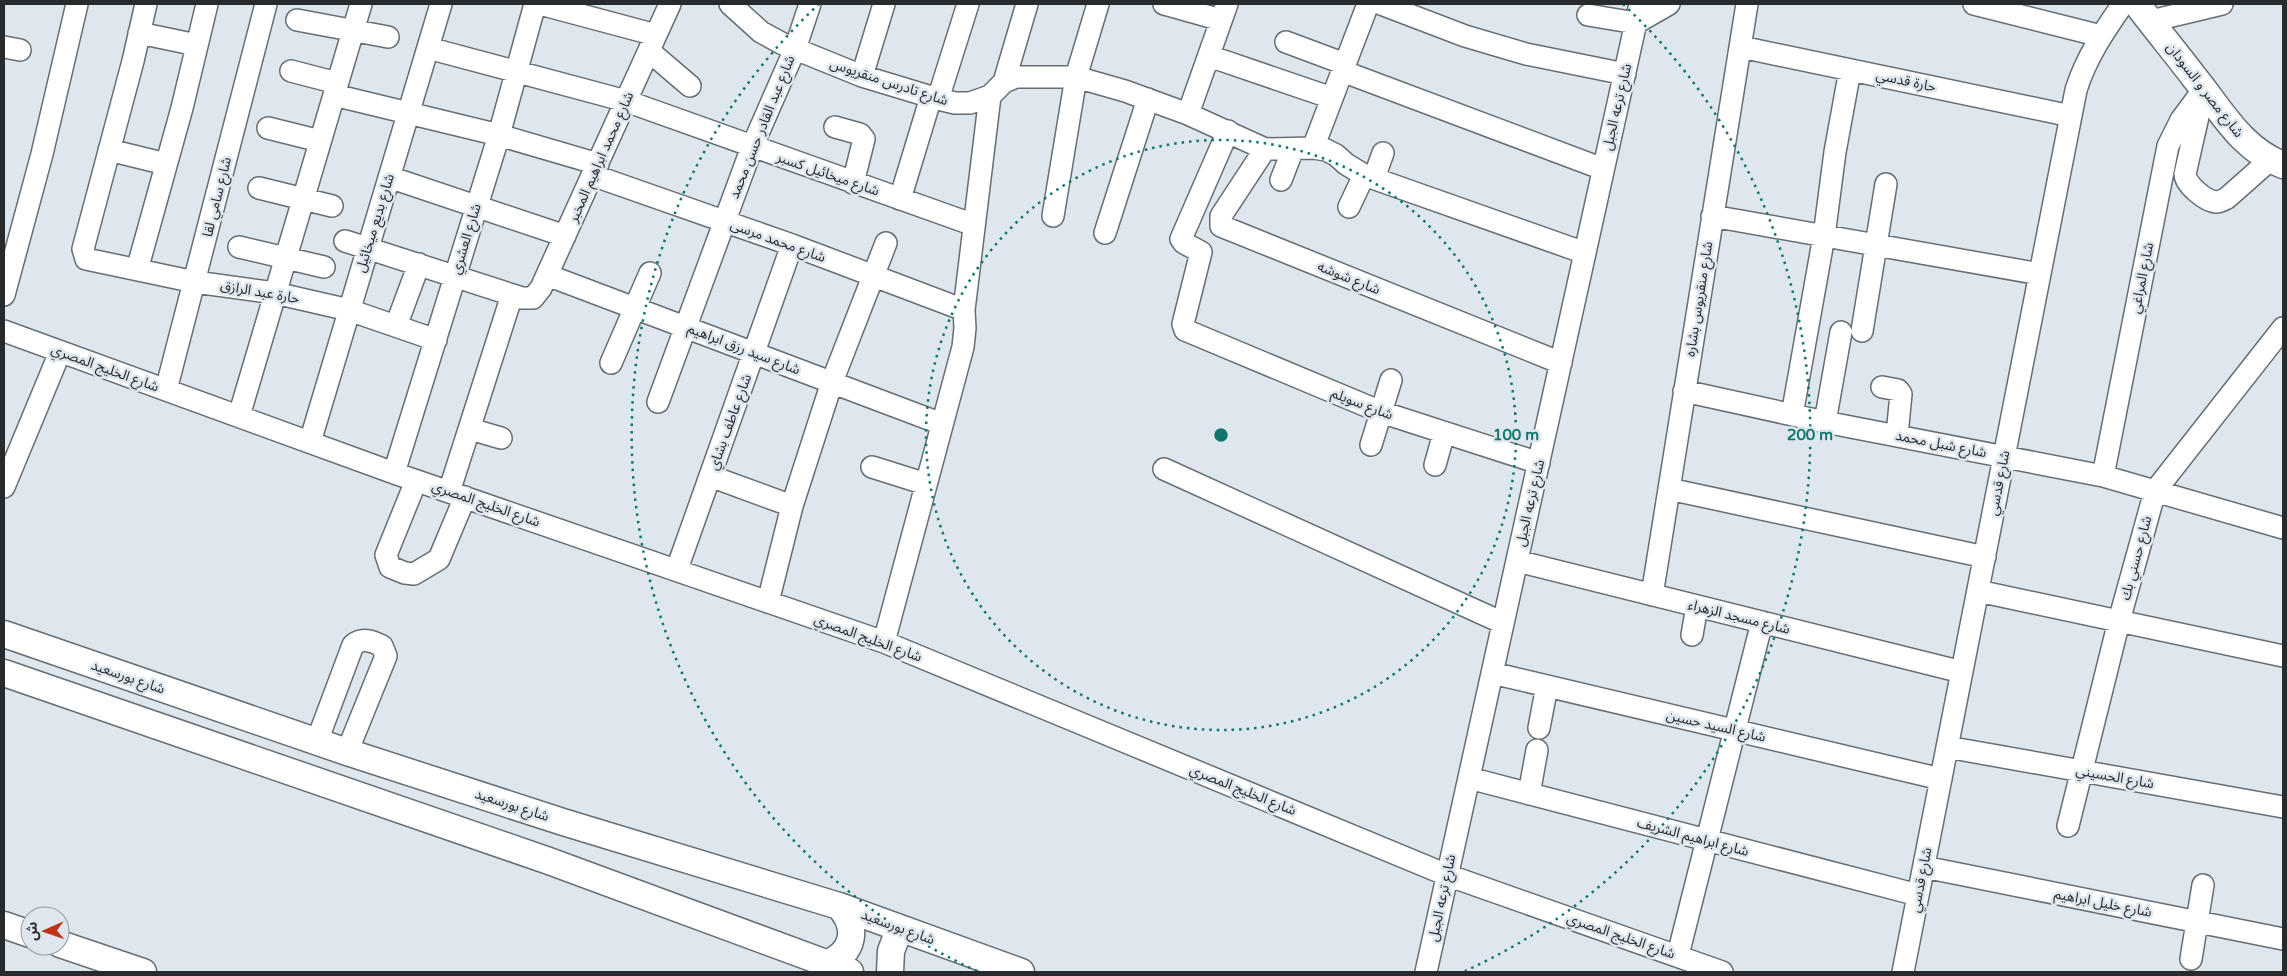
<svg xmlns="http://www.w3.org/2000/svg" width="2287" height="976" font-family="'Varela Round','Noto Sans Arabic',sans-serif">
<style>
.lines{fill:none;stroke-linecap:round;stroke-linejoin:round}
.minor-casing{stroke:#666e74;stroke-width:24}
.major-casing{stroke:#666e74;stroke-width:29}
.minor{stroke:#fff;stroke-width:21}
.major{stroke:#fff;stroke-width:26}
.ring{fill:none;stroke:#0f766e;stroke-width:2.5;stroke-dasharray:2.5 5}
.labels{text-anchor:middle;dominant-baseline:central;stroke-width:5;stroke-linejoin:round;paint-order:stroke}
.street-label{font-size:14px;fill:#282b2e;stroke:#dee7ee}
.centre{fill:#0f766e;stroke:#dee7ee;stroke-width:2.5}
.ring-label{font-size:15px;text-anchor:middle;font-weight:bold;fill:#0f766e;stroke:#dee7ee;stroke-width:5;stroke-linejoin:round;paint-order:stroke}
</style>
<rect width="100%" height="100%" fill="#dee7ee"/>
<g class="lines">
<g class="minor-casing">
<path id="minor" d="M146,4l-13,57 -50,188 3,10 109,23 80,11 74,17 87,30
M540,4l116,31
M730,4l31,28 22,12 79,32 76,23 17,4h15l20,-7 14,-14 12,-5h60l49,14 63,23 77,35 48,-1 13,2 10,5 10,9 18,11 221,78
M1164,4l57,16
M1381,4l84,32 61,18 99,20
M1974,4l127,32
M1588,15l48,8 33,-19
M297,20l91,17
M2151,21l71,-17
M139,33l58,12
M1286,42l59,22
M4,47l16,3
M1741,47l330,69
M428,48l198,53 348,124
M649,51l41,35
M1209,56l123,42
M291,71l46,12
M1342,71l261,98
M862,76l22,-72
M1004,82l23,-78
M334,95l165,40 99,29
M938,99l30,-95
M2202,99l-17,75c0,10 20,27 31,28 4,0 7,-2 11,-4l43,-38
M1188,114l39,-110
M835,127l25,7 4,5 -11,44
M268,128l52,13
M1228,131l-47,108 3,4 17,9 -18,72 2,6 196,82 158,51
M1313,148l55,-144
M1265,149l-44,67v10l340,137
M109,150l57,14
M592,175l200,70 172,65
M389,177l176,59
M1374,178l9,-25
M1281,180l12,-31
M259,188l73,18
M900,199l31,-102
M1349,207l15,-32
M1053,216l23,-139 22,-73
M1712,216l328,58
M1105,233l43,-134
M345,241l177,57h11l8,-10 129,-284
M239,247l85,20
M137,270l45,-162 25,-104
M547,275l395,149
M4,295l38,-141 35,-150
M396,326l23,-62
M4,331l390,142 490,169 563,233 275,97
M1862,331l24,-147
M611,363l39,-90
M1882,387l16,3 3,4 -4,41
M166,390l100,-386
M1684,391l141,31 278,54 180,52
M658,402l94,-255 43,-98 15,-45
M1792,415l32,-179 11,-84 15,-82
M239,416l122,-412
M1825,422l16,-90
M470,429l31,9
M310,442l131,-438
M1371,445l20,-65
M1435,465l9,-32
M872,467l54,17
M1164,469l339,154
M394,473l105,-338 36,-131
M710,476l82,30
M2103,476l65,-330 13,-26 23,-31
M416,481l-30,74 4,12 15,6 9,1 25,-15 26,-62
M4,487l56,-135
M1669,489l316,68
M449,492l63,-197
M1517,561l445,111
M677,569l115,-324
M1978,591l305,65
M1652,595l95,-591
M768,602l24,-96 40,-124 54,-139
M1692,635l5,-29
M884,642l79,-295 2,-19 -1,-18 26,-214
M1492,673l449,106
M1539,728l8,-42
M317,741l36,-96c9,-8 19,-4 29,1l4,10 -39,96
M1947,747l336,60
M1469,778l449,117
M1529,794l8,-44
M2068,826l51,-205 36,-130 128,-163
M1924,867l359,72
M1678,955l84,-333
M2191,959l12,-74
M1426,972l214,-968
M1903,972l173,-882c10,-32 28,-59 47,-86"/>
</g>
<g class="major-casing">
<path id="major" d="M2137,4c18,24 38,48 57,73 27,33 47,72 89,88
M4,634l343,118 216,70 276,84 182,66
M4,673l545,188 301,111
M4,925l26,9
M60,944l83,28
M826,964c28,-11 33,-36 13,-58
M890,972l1,-21 9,-23"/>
</g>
<use href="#minor" class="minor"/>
<use href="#major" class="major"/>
</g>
<g class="ring">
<circle cx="1221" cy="435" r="295"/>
<path d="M977 971A589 589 0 0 1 819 4M1623 4A589 589 0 0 1 1465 971"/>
</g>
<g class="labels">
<g class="street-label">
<text transform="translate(1906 81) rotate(12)">حارة قدسي</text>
<text transform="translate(889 82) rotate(18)">شارع تادرس منقريوس</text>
<text transform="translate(2205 90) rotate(52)">شارع مصر و السودان</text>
<text transform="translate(1617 107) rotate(-77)">شارع ترعه الجبل</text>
<text transform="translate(762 127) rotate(-68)">شارع عبد القادر حسن محمد</text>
<text transform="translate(601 157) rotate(-66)">شارع محمد ابراهيم المخبر</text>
<text transform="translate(828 174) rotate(19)">شارع ميخائيل كسبر</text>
<text transform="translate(217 197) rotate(-76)">شارع سامي لقا</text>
<text transform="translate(375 223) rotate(-73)">شارع بديع ميخائيل</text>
<text transform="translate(466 239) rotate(-73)">شارع العشري</text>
<text transform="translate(778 241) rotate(20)">شارع محمد مرسى</text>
<text transform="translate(1349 278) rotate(22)">شارع شوشه</text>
<text transform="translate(2142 278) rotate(-79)">شارع المراغي</text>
<text transform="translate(260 292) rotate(10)">حارة عبد الرازق</text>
<text transform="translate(1699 299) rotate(-81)">شارع منقريوس بشاره</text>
<text transform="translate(744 349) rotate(21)">شارع سيد رزق ابراهيم</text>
<text transform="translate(105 368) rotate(20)">شارع الخليج المصري</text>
<text transform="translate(1362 404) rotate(21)">شارع سويلم</text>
<text transform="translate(730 422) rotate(-70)">شارع عاطف بشاي</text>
<text transform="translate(1941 444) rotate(11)">شارع شبل محمد</text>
<text transform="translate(1999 483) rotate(-79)">شارع قدسي</text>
<text transform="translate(1530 503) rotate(-77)">شارع ترعه الجبل</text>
<text transform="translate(486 504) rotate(19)">شارع الخليج المصري</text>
<text transform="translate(2136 558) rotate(-75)">شارع حسني بك</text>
<text transform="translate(1739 617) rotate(14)">شارع مسجد الزهراء</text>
<text transform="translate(868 638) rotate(20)">شارع الخليج المصري</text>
<text transform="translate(128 677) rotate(19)">شارع بورسعيد</text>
<text transform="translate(1716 726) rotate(13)">شارع السيد حسين</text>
<text transform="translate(2115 777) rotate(10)">شارع الحسيني</text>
<text transform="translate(1243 790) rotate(22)">شارع الخليج المصري</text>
<text transform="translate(512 805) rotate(18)">شارع بورسعيد</text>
<text transform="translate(1693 837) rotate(15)">شارع ابراهيم الشريف</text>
<text transform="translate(1921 880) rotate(-79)">شارع قدسي</text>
<text transform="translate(1442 898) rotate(-78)">شارع ترعه الجبل</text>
<text transform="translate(2103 903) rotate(11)">شارع خليل ابراهيم</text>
<text transform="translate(898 927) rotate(20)">شارع بورسعيد</text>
<text transform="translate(1621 936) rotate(19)">شارع الخليج المصري</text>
</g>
</g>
<circle cx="1221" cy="435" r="8" class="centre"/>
<g class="ring-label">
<text x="1516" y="440">100 m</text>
<text x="1810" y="440">200 m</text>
</g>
<rect width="2287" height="976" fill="none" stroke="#282b2e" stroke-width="10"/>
<g transform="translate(45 931) rotate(268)"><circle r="24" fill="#dee7ee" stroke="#959ca1"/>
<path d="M0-4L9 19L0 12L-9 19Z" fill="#bd3316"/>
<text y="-8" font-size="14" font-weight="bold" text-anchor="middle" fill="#282b2e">ش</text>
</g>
</svg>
